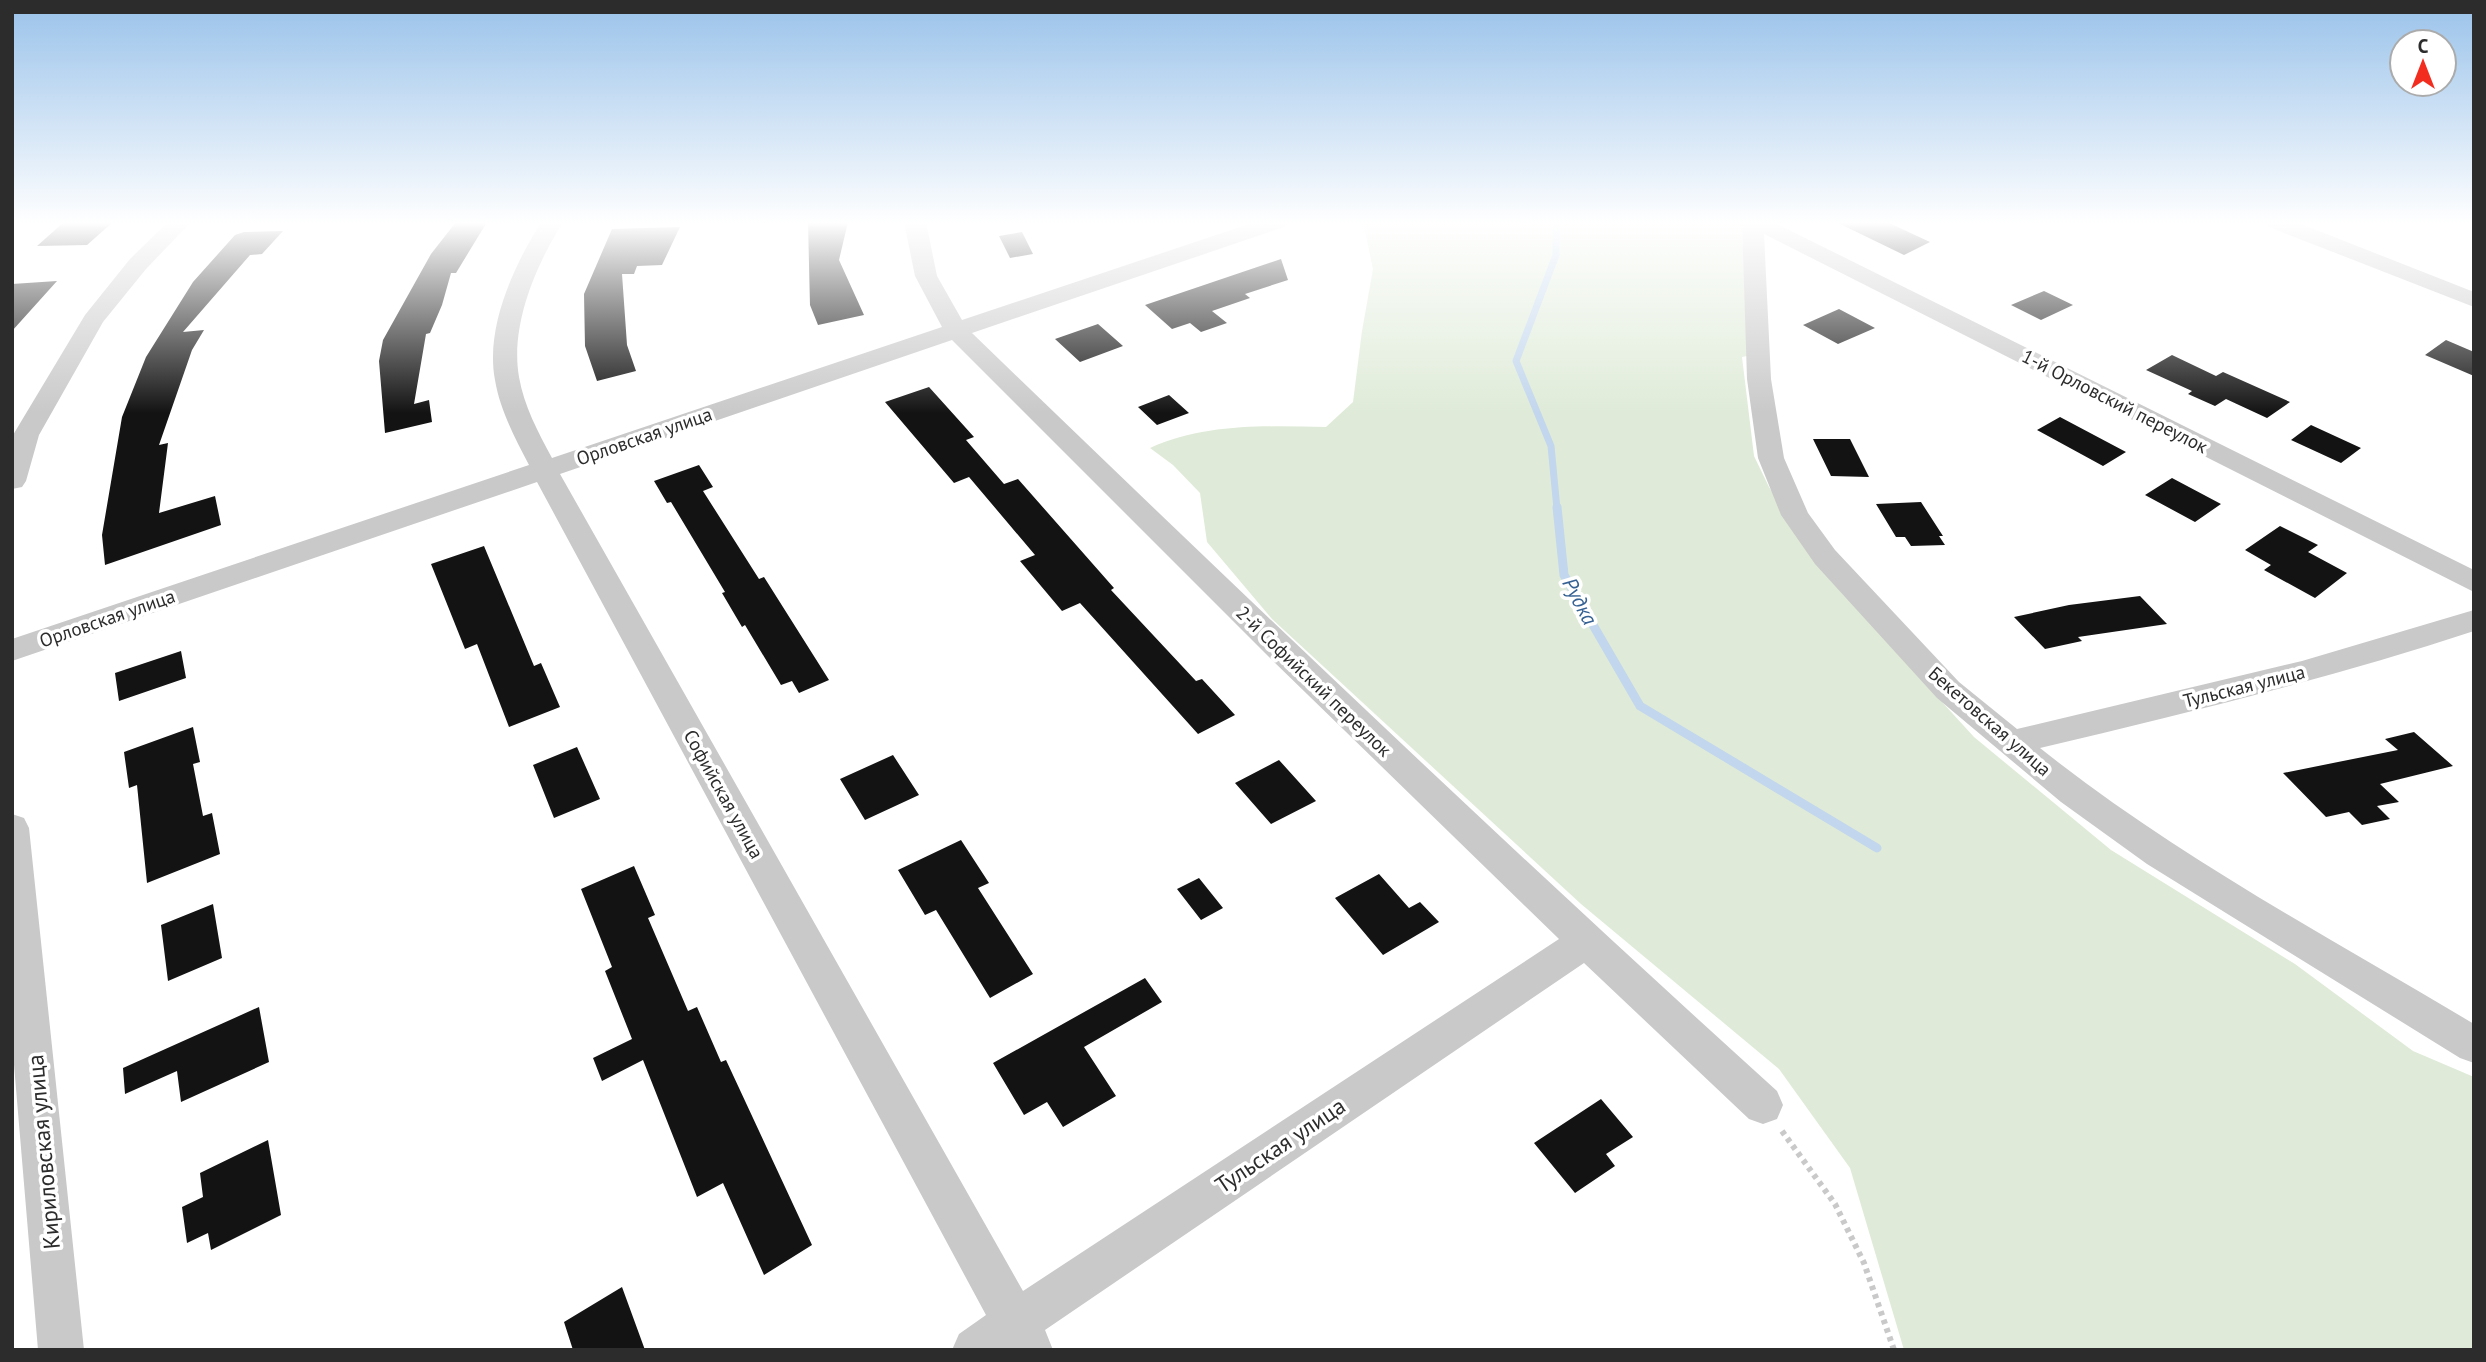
<svg xmlns="http://www.w3.org/2000/svg" width="2486" height="1362" font-family="'PT Sans',sans-serif">
<style>
.green{fill:#dfebd8}
.lines{fill:none;stroke-linecap:round;stroke-linejoin:round}
.stream-far1{stroke:#c2d6ed;stroke-width:7}
.stream{stroke:#c2d6ed;stroke-width:9}
.building{fill:#131313}
.path{stroke:#c9c9c9;stroke-width:6;stroke-dasharray:4.5 4.5;stroke-linecap:butt}
.minor{fill:#c9c9c9;fill-rule:evenodd}
.labels{text-anchor:middle;dominant-baseline:central;stroke-width:7;stroke-linejoin:round;paint-order:stroke}
.street-label{font-size:19px;fill:#2c2c2c;stroke:#fff}
.water-label{font-size:21px;font-style:italic;fill:#356193;stroke:#fff}
.near-street-label{font-size:23px;fill:#2c2c2c;stroke:#fff}
</style>
<rect width="100%" height="100%" fill="#fff"/>
<path class="green" d="M1357,222h385l5,134 -5,1 12,99 15,31 57,88 148,162 137,113 184,114 118,87 61,26v273h-570l-54,-182 -71,-99 -198,-165 -309,-285 -65,-77 -7,-49 -27,-28 -23,-17c55,-25 116,-22 176,-21l27,-25 9,-71 11,-62 -9,-42z"/>
<g class="lines">
<path class="stream-far1" d="M1556,222v33l-40,106 35,85 6,63"/>
<path class="stream" d="M1557,507l7,68 76,131 237,142"/>
</g>
<path class="building" d="M64,222h49l-26,23 -50,1z
M456,222h31l-31,51h-5l-9,32 -12,28 -4,1 -12,70 15,-4 3,22 -47,11 -6,-72 4,-21 48,-86z
M808,222h40l-9,38 25,55 -46,10 -8,-20z
M1836,222h51l43,20 -26,13z
M680,227l-18,38 -25,1 -3,8h-12l5,71 9,26 -39,10 -12,-35 -1,-52 28,-65z
M283,231l-21,23 -12,1 -67,77 21,-2 -12,20 -33,95 9,-2 -9,70 56,-17 6,29 -116,40 -3,-30 20,-118 24,-60 47,-75 42,-47 9,-3z
M1022,232l11,22 -23,4 -11,-22z
M1281,259l7,21 -43,14 5,4 -38,13 15,12 -26,9 -11,-9 -18,6 -27,-24z
M57,281l-45,50v-47z
M2044,291l29,14 -32,15 -30,-15z
M1839,309l36,19 -37,16 -35,-19z
M1098,324l25,22 -43,16 -25,-23z
M2446,340l28,12v24l-49,-21z
M2172,355l44,21 7,-4 67,30 -23,16 -41,-19 -11,7 -27,-12 4,-3 -46,-21z
M929,387l45,50 -8,3 38,44 14,-5 96,109 -3,2 85,91 6,-2 33,36 -37,19 -118,-131 -18,8 -42,-50 15,-6 -66,-78 -15,6 -69,-81z
M1169,395l20,18 -32,12 -19,-18z
M2060,417l66,35 -23,14 -66,-36z
M2311,425l50,23 -20,15 -50,-23z
M1813,439h37l19,38 -38,-1z
M699,465l14,22 -10,4 56,88 5,-2 65,103 -30,13 -7,-12 -11,4 -36,-60 -3,2 -20,-34 3,-1 -54,-90 -4,1 -13,-22z
M2172,478l49,26 -26,18 -50,-27z
M1921,502l22,34h-4l6,9 -34,1 -6,-9h-9l-20,-33z
M2280,526l38,19 -10,7 39,21 -32,25 -51,-28 7,-5 -26,-15z
M484,546l50,120 7,-3 19,44 -51,20 -32,-83 -12,5 -34,-85z
M2140,596l27,28 -89,13 4,4 -37,8 -31,-32 55,-12z
M181,651l5,27 -67,23 -4,-28z
M193,727l7,35 -7,2 10,52 9,-3 8,41 -73,29 -10,-98 -8,3 -5,-36z
M2414,732l39,34 -73,18 19,18 -22,4 13,13 -28,6 -13,-13 -23,5 -43,-44 115,-23 -13,-11z
M577,747l23,52 -46,19 -21,-53z
M893,755l26,40 -54,25 -25,-41z
M1279,760l37,41 -45,23 -36,-41z
M961,840l28,43 -11,5 55,86 -43,24 -54,-88 -11,5 -27,-45z
M634,866l21,49 -7,3 40,93 9,-4 24,55 5,-2 86,185 -48,30 -41,-92 -26,14 -54,-137 -41,21 -9,-23 39,-19 -27,-68 7,-4 -31,-78z
M1379,874l30,34 11,-6 19,20 -56,33 -48,-57z
M1199,878l24,30 -22,12 -24,-31z
M213,904l9,54 -54,23 -7,-56z
M1145,978l17,24 -78,45 32,49 -53,31 -16,-25 -23,13 -31,-52z
M259,1007l10,55 -88,40 -4,-31 -52,23 -2,-26z
M1601,1099l32,38 -27,17 9,12 -40,27 -41,-50z
M268,1140l13,75 -70,35 -3,-17 -21,10 -5,-36 21,-10 -3,-24z
M622,1287l23,63h-72l-9,-28z"/>
<g class="lines">
<path class="path" d="M1782,1131l53,73 29,59 30,87"/>
<path class="minor" d="M168,222h23l-45,47 -43,53 -64,113 -13,46 -4,6 -10,2 1,-54 72,-120 45,-56z
M541,222h22c-27,43 -53,103 -44,155 5,29 19,55 33,81l390,-131 -27,-51 -11,-54h22l11,54 25,44 293,-98h32l-3,5 -312,106c265,256 532,511 805,758l6,14 -6,14 -14,5 -14,-5 -165,-156 -539,367 8,20h-101l7,-16 27,-19 -449,-833 -525,179v-22l517,-174c-14,-27 -29,-55 -34,-85 -10,-53 19,-114 46,-158zM952,340l319,319 288,280 -536,352 -463,-817z
M1742,222h31l701,348v22l-710,-358 7,145 13,79 24,55 27,37 124,132 58,47 285,-68 172,-51v21c-142,47 -288,82 -434,117 134,107 287,188 434,276v39l-14,-5 -313,-194 -86,-62 -124,-104 -122,-134 -34,-49 -23,-57 -11,-79z
M2266,222h30l178,70v15l-205,-80z
M12,814l12,4 5,10 55,522h-46l-26,-309z"/>
</g>
<linearGradient id="sky" x2="0" y2="1"><stop stop-color="#99c2ea"/><stop offset="0.54" stop-color="#fff"/><stop offset="1" stop-color="#fff" stop-opacity="0"/></linearGradient>
<rect width="2486" height="413" fill="url(#sky)"/>
<g class="labels">
<g class="street-label">
<text transform="translate(2115 401) rotate(27)">1-й Орловский переулок</text>
<text transform="translate(644 436) rotate(-19)">Орловская улица</text>
<text transform="translate(107 618) rotate(-19)">Орловская улица</text>
<text transform="translate(1314 681) rotate(44)">2-й Софийский переулок</text>
<text transform="translate(2244 686) rotate(-14)">Тульская улица</text>
<text transform="translate(1990 721) rotate(41)">Бекетовская улица</text>
<text transform="translate(724 794) rotate(61)">Софийская улица</text>
</g>
<g class="water-label">
<text transform="translate(1580 601) rotate(62)">Рудка</text>
</g>
<g class="near-street-label">
<text transform="translate(1280 1145) rotate(-34)">Тульская улица</text>
<text transform="translate(43 1152) rotate(-95)">Кириловская улица</text>
</g>
</g>
<rect width="2486" height="1362" fill="none" stroke="#2c2c2c" stroke-width="28"/>
<g transform="translate(2423 63)"><circle r="33" fill="#ffffff" stroke="#ababab" stroke-width="2"/>
<path d="M0-5L12 26L0 18L-12 26Z" fill="#f22d1f"/>
<text y="-10" font-size="19" font-weight="bold" text-anchor="middle" fill="#2c2c2c">С</text>
</g>
</svg>
